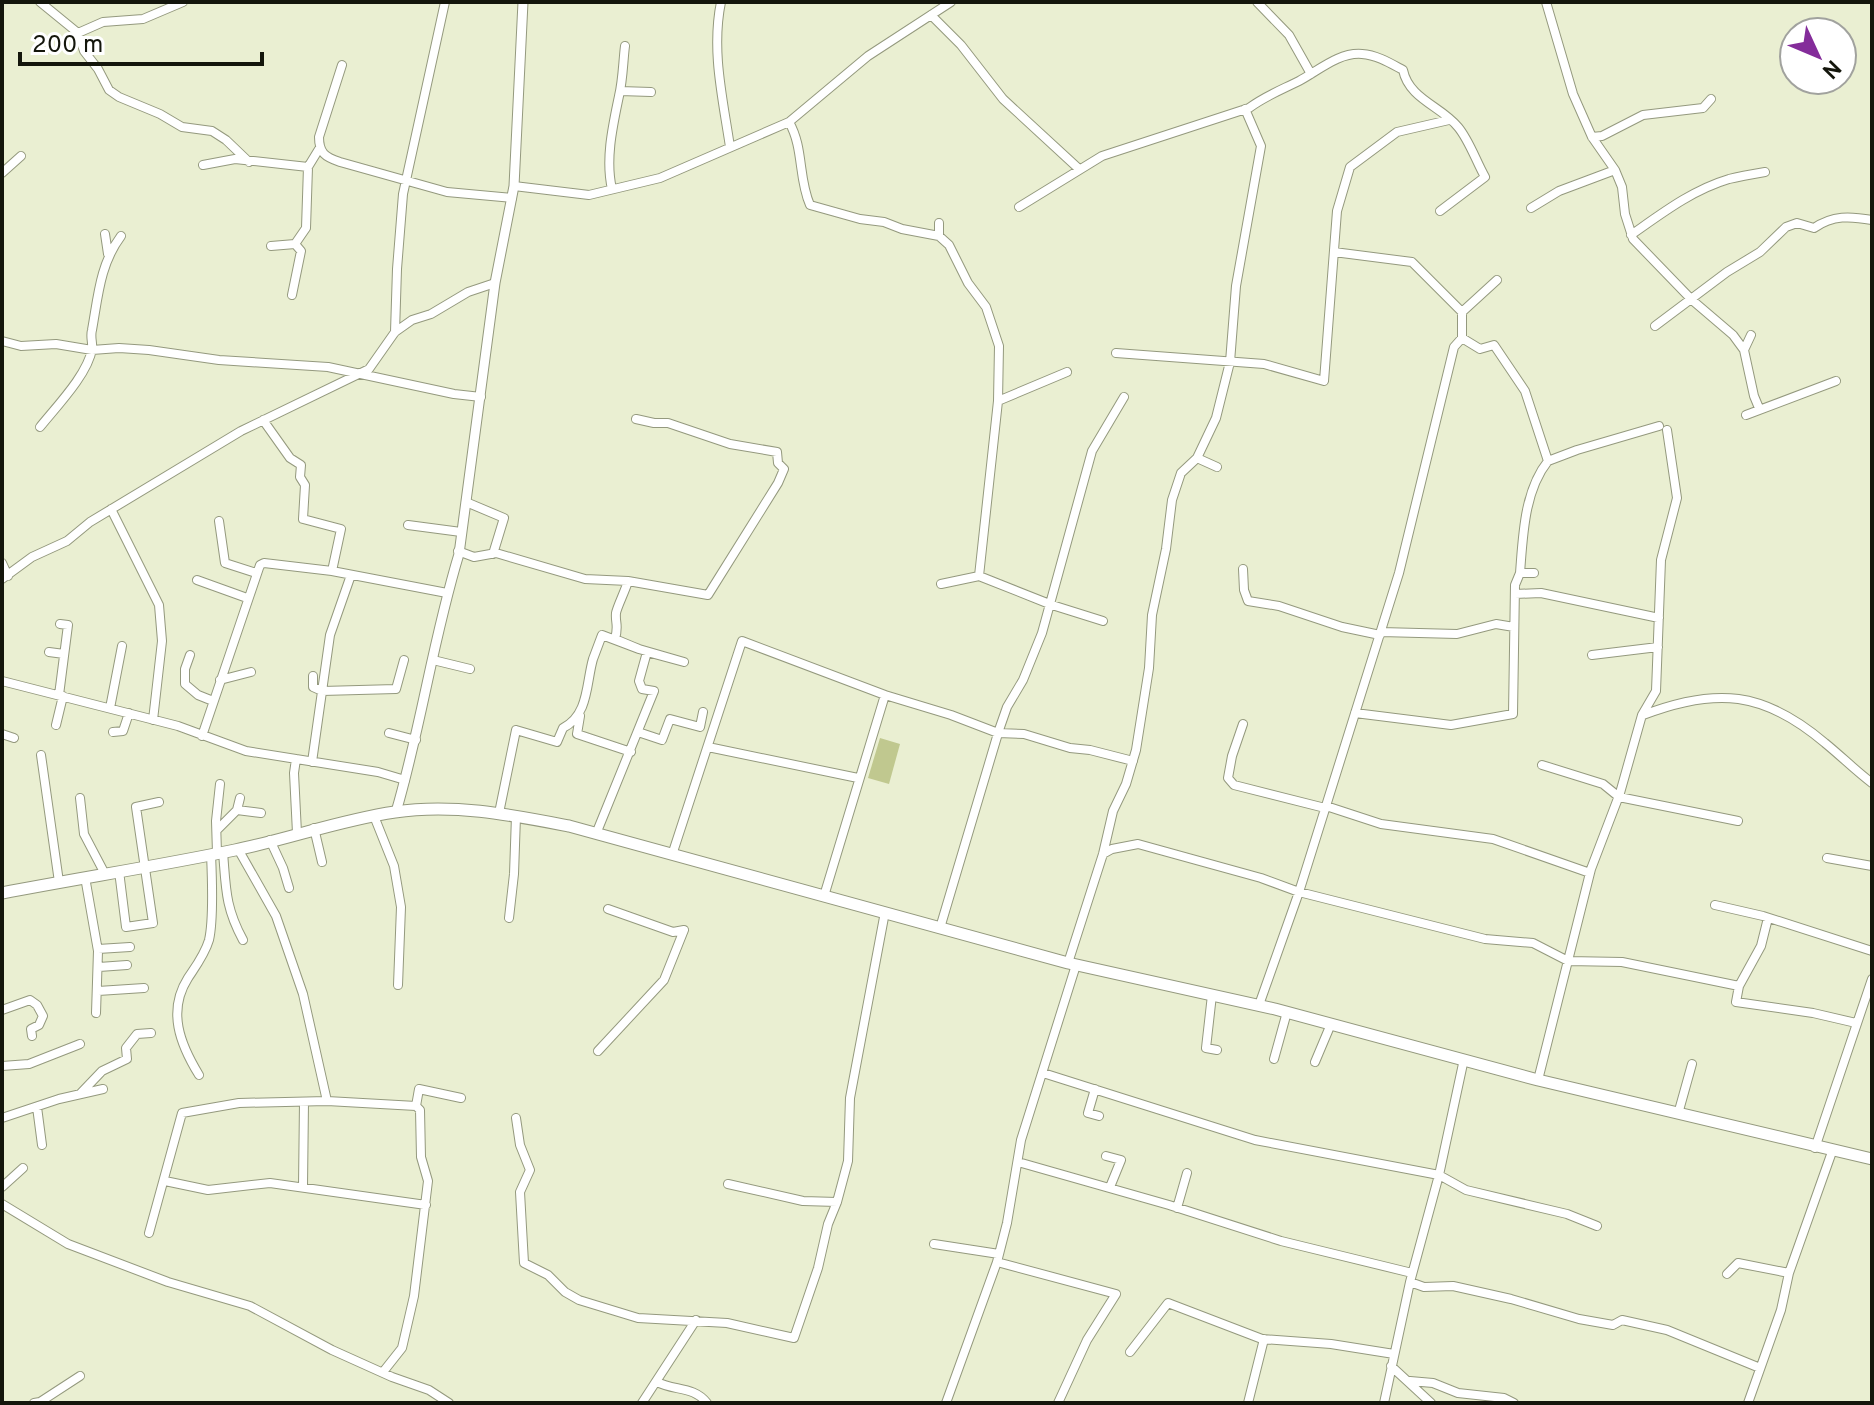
<svg xmlns="http://www.w3.org/2000/svg" width="1874" height="1405" font-family="Overpass,sans-serif">
<style>
.green{fill:#c0c88f}
.lines{fill:none;stroke-linecap:round;stroke-linejoin:round}
.minor-casing{stroke:#94997e;stroke-width:10}
.tertiary-casing{stroke:#94997e;stroke-width:11}
.secondary-casing{stroke:#94997e;stroke-width:13}
.minor{stroke:#fff;stroke-width:8}
.tertiary{stroke:#fff;stroke-width:9}
.secondary{stroke:#fff;stroke-width:11}
</style>
<rect width="100%" height="100%" fill="#eaefd2"/>
<path class="green" d="M880,738l20,6 -11,40 -21,-6z"/>
<g class="lines">
<g class="minor-casing">
<path id="minor" d="M40,2l38,31 25,-11 40,-3 40,-17
M721,2c-10,49 2,97 9,145
M1257,2l32,33 22,39
M1546,2l27,92 19,43 23,33 7,17 3,27 8,25 59,61 41,35 11,15
M931,15l30,30 42,54 76,70
M78,33l6,18 14,18 11,21 10,7 41,17 22,13 30,4 14,9 23,22
M342,65l-23,72c0,16 6,20 21,25l107,30 65,6
M620,91l31,1
M789,122c15,26 9,56 21,83l50,14 24,3 18,7 37,7 10,9 19,38 18,24 13,39 -1,55
M1592,137l10,-1 41,-21 60,-7 8,-9
M203,165l32,-6 73,8
M2,173l19,-17
M514,186l75,9 71,-17 129,-56 79,-66 83,-54
M612,189c-7,-30 1,-64 7,-93 4,-17 4,-34 6,-50
M1019,207l83,-51 147,-48c16,-12 32,-18 50,-27 19,-10 40,-29 63,-27 15,1 28,9 41,16 6,29 38,36 55,57 11,13 18,34 27,50l-45,34
M1531,208l28,-17 56,-21
M105,234l3,20
M1631,235c30,-21 61,-45 98,-56 12,-3 24,-5 36,-7
M939,236v-13
M271,246l24,-2 11,-16 2,-61 11,-18
M1334,252l78,10 50,50v26
M292,295l9,-44 -6,-7
M1462,312l35,-32
M1655,326l72,-54 33,-20 26,-25 11,-4 17,5c19,-13 36,-12 58,-8
M395,332l2,-63 6,-75 42,-192
M1751,335l-7,15 10,46 5,12
M2,341l19,5 35,-2 36,6 27,-2 30,2 70,10 109,7 126,27 27,3
M1116,353l148,11 60,17 13,-170 13,-44 47,-35 52,-12
M1067,372l-69,29 -19,175 73,29 51,16
M1746,415l90,-34
M263,420l27,38 11,7 -1,12 5,8 -2,34 38,10 -9,42
M40,427c16,-20 48,-53 52,-78 1,-6 -2,-12 0,-19 6,-33 8,-66 29,-94
M1197,458l20,9
M466,502l38,16 -11,36
M111,509l48,96 3,36 -9,79
M219,521l6,42 31,10
M408,525l53,7
M458,551l16,6 22,-4 89,26 43,2 80,14 70,-112 6,-14 -6,-6 -1,-11 -47,-8 -62,-21h-14l-18,-4
M2,563l6,13
M1243,569l1,21 4,11 31,5 63,21 38,8
M1534,573h-14c3,-37 4,-82 28,-112
M2,579l30,-22 35,-16 23,-19 151,-91 128,-62 26,-37 17,-12 19,-6 37,-22 27,-9
M197,580l50,18
M941,584l38,-8
M1515,594l26,-1 118,25
M1381,632l76,2 39,-10 18,3
M49,652l15,2
M190,655l-5,14v15l13,11 15,6
M1592,655l66,-8
M433,660l37,9
M313,676v11l9,4 74,-2 8,-29
M220,680l31,-8
M2,681l176,45 68,25 132,21 27,8
M59,695l9,-70 -8,-1
M110,708l12,-62
M1355,713l96,12 62,-11 2,-129 5,-12
M1643,715c73,-28 121,-24 182,28 16,13 31,28 47,40
M580,716l-3,18 54,18
M1243,724l-11,32 -4,22 6,7 91,23
M56,725l7,-29
M113,732l10,-1 6,-18
M638,732l24,8 8,-21 30,8 3,-15
M389,733l27,7
M2,734l12,4
M202,736l58,-171 4,-2 68,8 115,22
M708,747l150,31
M41,755l18,127
M296,759l-2,14 3,60
M312,762l18,-127 21,-60
M1542,765l61,19 16,13 119,24
M80,798l4,36 21,40
M1326,806l55,18 112,15 97,34
M237,810l3,-12
M499,813l17,-83 41,12 6,-14c26,-13 23,-45 30,-69 3,-8 6,-16 9,-24l37,14 -24,-10c4,-14 0,-16 1,-26 1,-6 10,-24 12,-32
M374,816l20,50 7,41 -3,78
M314,828l8,34
M217,830l20,-20 24,3
M596,834l58,-143 -12,-2 -3,-8 8,-29 37,10 -45,-13
M270,840l13,28 6,20
M223,852c3,36 2,55 20,88
M217,853l-1,-32 4,-37
M1103,854l9,-5 26,-5 123,34 38,14 186,47 48,4 35,18 54,1 117,24 -3,16 77,11 43,10
M672,855l70,-214 143,54
M1827,858l45,8
M119,871l7,56 27,-4 -17,-116 23,-5
M85,877l13,74 -2,62
M824,896l61,-201 66,20 47,18 26,1 46,14 20,2 43,11
M1715,905l48,11 109,35
M509,918l5,-44 2,-58
M940,928l59,-198 8,-23 16,-27 19,-47 50,-182 32,-54
M98,949l32,-2
M1068,963l35,-109 10,-43 13,-27 10,-34 13,-82 3,-53 14,-66 6,-49 9,-27 16,-15 19,-40 14,-56 6,-76 25,-140 -16,-37
M99,967l28,-2
M1739,986l22,-40 7,-28
M98,991l46,-3
M1212,995l-6,53 11,2
M1259,1005l40,-113 100,-319 55,-226 8,-9 18,11 14,-4 31,46 23,70 29,-11 82,-24
M2,1010l28,-10 7,5 6,11 -4,9 -8,4 1,7
M598,1051l66,-71 20,-50 -11,2 -65,-23
M1274,1059l13,-47
M1315,1062l16,-38
M2,1066l27,-2 51,-20
M1043,1073l212,67 184,35 27,15 101,24 30,12
M199,1075c-19,-31 -32,-64 -11,-97 8,-12 17,-24 21,-38 5,-22 3,-63 2,-86
M1538,1080l53,-211 29,-76 22,-78 14,-24 5,-131 16,-62 -10,-68
M1095,1089l-7,24 11,3
M80,1094l22,-23 25,-12 -1,-11 11,-14 14,-1
M327,1101l89,5
M37,1107l5,38
M1678,1114l14,-50
M2,1118l57,-19 44,-10
M516,1118l4,27 10,25 -10,22 4,71 24,12 17,17 14,8 59,18 89,5 67,15 24,-70 10,-44 9,-22 11,-41 2,-63 35,-186
M1815,1148l57,-169
M1106,1156l15,4 -11,27
M1018,1162l151,43 112,36 131,32
M165,1181l43,9 62,-7 156,22
M728,1184l75,17 34,1
M303,1186l1,-84
M2,1187l21,-19
M2,1204l66,40 100,38 82,24 82,44 60,27 37,13 20,13
M1177,1208l10,-35
M149,1233l33,-120 57,-10 88,-2 -24,-107 -27,-78 -38,-67
M934,1244l65,10
M1727,1274l11,-11 51,10
M1410,1282l14,5 29,-1 58,13 68,20 34,6 9,-5 45,10 93,38
M1130,1352l38,-49 94,36 69,5 63,10
M1391,1366l40,37
M383,1372l19,-24 12,-52 14,-115 -7,-24 -1,-47 -4,-4 3,-17 42,9
M1410,1381l23,2 25,10 46,5 10,5
M657,1382c17,9 37,4 50,21
M34,1403l6,-1 40,-26
M642,1403l54,-83
M946,1403l51,-141
M1058,1403l29,-63 29,-46 -119,-32 10,-39 14,-83 55,-175
M1248,1403l16,-64
M1384,1403l26,-121 29,-107 25,-116
M1748,1403l33,-93 8,-37 44,-124"/>
</g>
<g class="tertiary-casing">
<path id="tertiary" d="M396,812c25,-85 37,-173 63,-258l36,-271 19,-97 9,-184"/>
</g>
<g class="secondary-casing">
<path id="secondary" d="M2,893c78,-15 156,-27 233,-43 54,-11 105,-30 160,-38 58,-9 117,3 174,14l499,137 207,46 263,71 334,79"/>
</g>
<use href="#minor" class="minor"/>
<use href="#tertiary" class="tertiary"/>
<use href="#secondary" class="secondary"/>
</g>
<rect width="1874" height="1405" fill="none" stroke="#14160c" stroke-width="8"/>
<g transform="translate(1818 56) rotate(134)"><circle r="38" fill="#ffffff" stroke="#a1a29e" stroke-width="2"/>
<path d="M0-6L14 30L0 20L-14 30Z" fill="#842c9a"/>
<text y="-12" font-size="22" font-weight="bold" text-anchor="middle" fill="#14160c">N</text>
</g>
<path d="M20 52v12h242v-12" fill="none" stroke="#14160c" stroke-width="4"/>
<text x="32" y="52" font-size="24" fill="#14160c" stroke="#ffffff" stroke-width="6" paint-order="stroke">200 m</text>
</svg>
